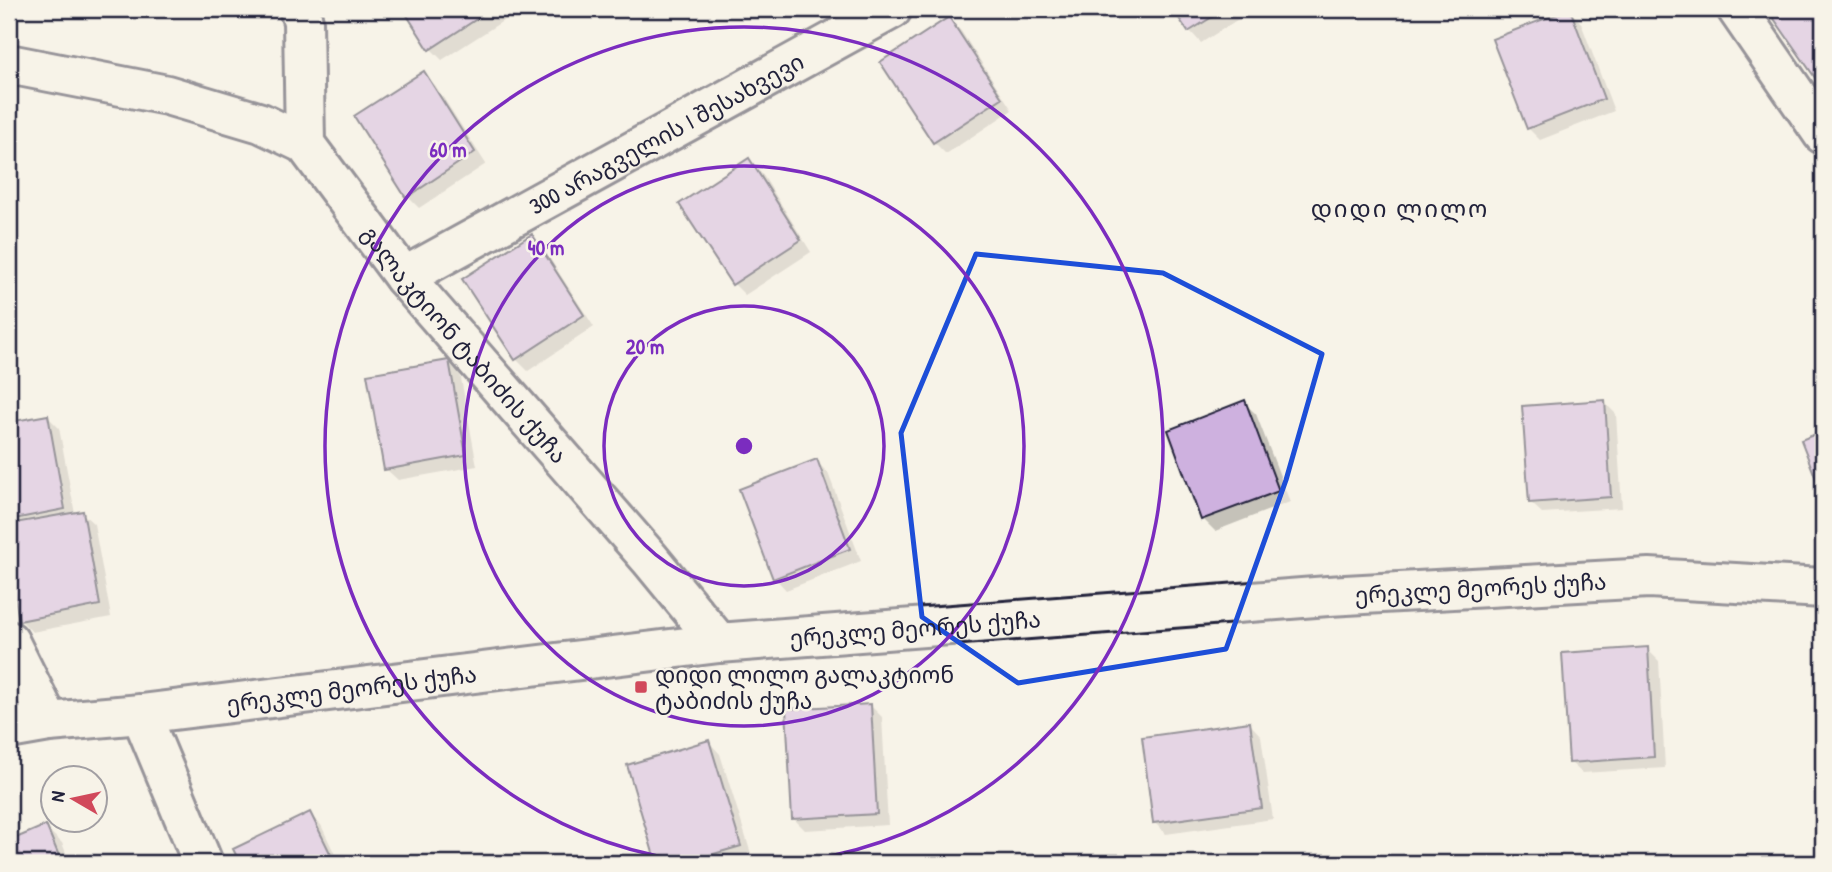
<svg xmlns="http://www.w3.org/2000/svg" width="1832" height="872" font-family="'Patrick Hand','Noto Sans Georgian',sans-serif">
<style>
.shadow{fill:#0003}
.building{fill:#ceb1df;stroke:#22223b;stroke-width:2}
.lines{fill:none;stroke-linecap:round;stroke-linejoin:round}
.minor-casing{stroke:#22223b;stroke-width:44}
.tertiary-casing{stroke:#22223b;stroke-width:44}
.minor{stroke:#f7f3e8;stroke-width:38}
.tertiary{stroke:#f7f3e8;stroke-width:38}
.marked{fill:none;stroke:#1d4ed8;stroke-width:5;stroke-linejoin:round}
.ring{fill:none;stroke:#7b2cbf;stroke-width:3.5}
.poi-dot{fill:#d1495b;stroke:#f7f3e8;stroke-width:2.5}
.labels{text-anchor:middle;dominant-baseline:central;stroke-width:5;stroke-linejoin:round;paint-order:stroke}
.street-label{font-size:23px;fill:#22223b;stroke:#f7f3e8}
.poi-label{font-size:23px;fill:#22223b;stroke:#f7f3e8;text-anchor:start}
.neighbourhood-label{font-size:24px;letter-spacing:2px;fill:#22223b;stroke:#f7f3e8}
.centre{fill:#7b2cbf;stroke:#f7f3e8;stroke-width:3.5}
.ring-label{font-size:21px;text-anchor:middle;font-weight:bold;fill:#7b2cbf;stroke:#f7f3e8;stroke-width:5;stroke-linejoin:round;paint-order:stroke}
</style>
<rect width="100%" height="100%" fill="#f7f3e8"/>
<filter id="ink" filterUnits="userSpaceOnUse"><feTurbulence type="fractalNoise" baseFrequency=".0143" numOctaves="2"/><feDisplacementMap in="SourceGraphic" scale="14" xChannelSelector="R" yChannelSelector="G"/><feConvolveMatrix kernelMatrix="1 2 1 2 8 2 1 2 1" color-interpolation-filters="sRGB"/></filter>
<g filter="url(#ink)">
<path class="shadow" d="M405,9h99l5,8 -67,43 -11,-11z
M1175,9h79l-53,34 -11,-12z
M1779,9h44v77l-51,-72z
M1570,11l11,12 33,88 -74,29 -12,-12z
M949,19l12,12 51,79 -66,44 -12,-12z
M423,74l12,11 51,79 -67,44 -12,-12z
M749,161l12,11 50,80 -66,43 -12,-12z
M531,236l12,12 51,79 -66,44 -12,-12z
M448,362l12,11 17,93 -79,14 -12,-11z
M1604,402l12,12 6,94 -80,5 -12,-11z
M1244,403l12,11 34,88 -75,29 -12,-12z
M47,416l12,12 16,86 7,-1 12,11 17,93 -79,15 -11,-12 -12,-67v-130z
M816,461l12,12 33,88 -75,29 -11,-12z
M1647,649l12,12 6,107 -83,5 -12,-11z
M871,706l11,11 6,108 -83,5 -12,-12z
M1250,724l11,12 12,83 -107,15 -12,-12z
M709,742l11,12 32,103 -20,6h-74l-29,-97z
M309,814l12,11 18,38h-97l-7,-13z
M45,827l17,16 8,20h-61v-21z"/>
<path class="building" d="M403,9h89l-63,41z
M1173,9h52l-37,23z
M1570,9l34,90 -77,30 -35,-90z
M1776,9h47v80l-53,-76z
M949,17l53,81 -69,45 -53,-81z
M424,71l51,81 -69,46 -52,-82z
M749,158l52,82 -69,45 -53,-81z
M532,234l52,81 -69,45 -53,-81z
M449,360l17,95 -82,15 -17,-96z
M1245,400l34,91 -78,29 -33,-90z
M1605,400l6,97 -82,6 -7,-97z
M48,415l17,94 -56,11v-98z
M1823,431v66l-22,-57z
M817,459l33,90 -77,30 -34,-90z
M83,511l17,94 -81,16 -10,-58v-39z
M1648,647l6,110 -85,6 -7,-110z
M871,704l6,110 -85,5 -6,-110z
M1250,722l12,86 -109,15 -11,-86z
M709,740l32,106 -58,17h-27l-29,-98z
M310,812l25,51h-95l-7,-14z
M46,825l16,38h-53v-22z"/>
<g class="lines">
<g class="minor-casing">
<g id="minor">
<path id="s1" d="M299,9l4,12 2,123 99,133 246,282 69,84"/>
<path d="M1737,9l86,125"/>
<path d="M9,64l158,31 94,28 44,21"/>
<path id="s2" d="M404,277l488,-268"/>
<path d="M9,641l40,81"/>
<path d="M141,714l62,149"/>
</g>
</g>
<g class="tertiary-casing">
<g id="tertiary">
<path id="s3" d="M9,729l40,-7 92,-8 578,-71 609,-47 321,-18 174,10"/>
</g>
</g>
<use href="#minor" class="minor"/>
<use href="#tertiary" class="tertiary"/>
</g>
</g>
<path d="M0 0H1832V872H0ZM976,254l187,19 159,81 -36,126 -60,169 -208,34 -96,-66 -21,-184z" fill="#f7f3e8" fill-opacity=".55" fill-rule="evenodd"/>
<path class="marked" d="M976,254l187,19 159,81 -36,126 -60,169 -208,34 -96,-66 -21,-184z"/>
<g class="ring">
<circle cx="744" cy="446" r="140"/>
<circle cx="744" cy="446" r="280"/>
<path d="M704 863A419 419 0 1 1 784 863"/>
</g>
<rect class="poi-dot" x="634" y="680" width="14" height="14" rx="3.5"/>
<g class="labels">
<g class="street-label">
<text stroke="none"><textPath href="#s2" startOffset="299">300 არაგველის I შესახვევი</textPath></text>
<text stroke="none"><textPath href="#s1" startOffset="392">გალაკტიონ ტაბიძის ქუჩა</textPath></text>
<text stroke="none"><textPath href="#s3" startOffset="1479">ერეკლე მეორეს ქუჩა</textPath></text>
<text stroke="none"><textPath href="#s3" startOffset="912">ერეკლე მეორეს ქუჩა</textPath></text>
<text stroke="none"><textPath href="#s3" startOffset="345">ერეკლე მეორეს ქუჩა</textPath></text>
</g>
<g class="poi-label">
<text x="655" y="674">დიდი ლილო გალაკტიონ<tspan x="655" dy="26">ტაბიძის ქუჩა</tspan></text>
</g>
<g class="neighbourhood-label">
<text x="1400" y="208">დიდი ლილო</text>
</g>
</g>
<circle cx="744" cy="446" r="10" class="centre"/>
<g class="ring-label">
<text x="448" y="157">60 m</text>
<text x="546" y="255">40 m</text>
<text x="645" y="354">20 m</text>
</g>
<rect width="1832" height="872" fill="none" stroke="#f7f3e8" stroke-width="35"/>
<rect x="18" y="18" width="1797" height="837" fill="none" stroke="#22223b" stroke-width="2.5" filter="url(#ink)"/>
<g transform="translate(74 799) rotate(279)"><circle r="33" fill="#f7f3e8" stroke="#a29fa3" stroke-width="2"/>
<path d="M0-5L12 26L0 18L-12 26Z" fill="#d1495b"/>
<text y="-10" font-size="19" font-weight="bold" text-anchor="middle" fill="#22223b">N</text>
</g>
</svg>
